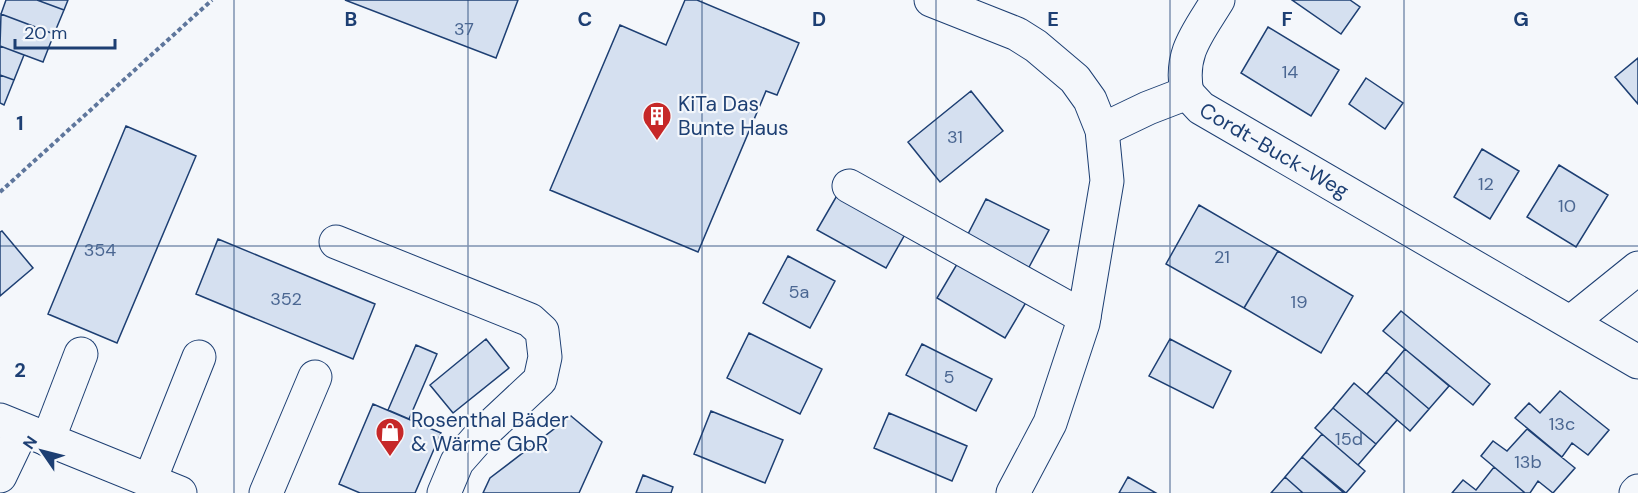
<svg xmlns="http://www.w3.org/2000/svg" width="1638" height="493" font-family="'DM Sans',sans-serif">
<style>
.building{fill:#d5e0f0;stroke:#1d3f73;stroke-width:1.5}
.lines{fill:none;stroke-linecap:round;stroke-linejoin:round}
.minor-casing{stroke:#1d3f73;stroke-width:35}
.major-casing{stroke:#1d3f73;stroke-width:35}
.path{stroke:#5e769c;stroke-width:4;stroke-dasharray:4.5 3;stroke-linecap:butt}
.minor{stroke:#f4f7fb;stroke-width:33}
.major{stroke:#f4f7fb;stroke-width:33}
.grid{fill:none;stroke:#1d3f73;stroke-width:1.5;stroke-opacity:0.55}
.labels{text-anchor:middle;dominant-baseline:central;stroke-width:4.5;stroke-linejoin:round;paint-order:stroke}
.number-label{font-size:18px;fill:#4b6792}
.poi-label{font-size:21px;fill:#1d3f73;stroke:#f4f7fb;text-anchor:start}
.street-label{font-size:21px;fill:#1d3f73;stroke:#f4f7fb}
.grid-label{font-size:20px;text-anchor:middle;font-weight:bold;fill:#1d3f73;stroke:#f4f7fb;stroke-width:4.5;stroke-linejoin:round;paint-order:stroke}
</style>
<rect width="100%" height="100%" fill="#f4f7fb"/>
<path class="building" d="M6,0h31l27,10 -10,24 -53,-20z
M37,0h31l-4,10z
M345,0h173l-22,58z
M685,0h12l102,43 -22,52 -11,-4 -68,161 -148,-62 70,-165 46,20z
M1292,0h58l10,7 -19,27z
M1,14l53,20 -11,28 -43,-16z
M1268,27l71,43 -28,46 -70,-43z
M0,46l24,9 -10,25 -14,-5z
M1638,58v46l-23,-27z
M0,75l14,5 -10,25 -4,-2z
M1366,78l37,25 -18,26 -36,-25z
M971,91l32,40 -63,51 -32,-40z
M126,126l70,30 -79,187 -69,-29z
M1482,149l37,22 -29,48 -36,-22z
M1559,165l49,30 -32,52 -49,-30z
M839,192l69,37 -22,39 -69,-38z
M986,199l63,31 -21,39 -62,-31z
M1199,205l79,46 -34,57 -78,-44z
M2,231l31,37 -33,28v-64z
M218,239l157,65 -22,55 -157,-65z
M1278,251l75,45 -32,57 -77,-45z
M788,256l47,25 -25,47 -47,-25z
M960,259l68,40 -23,39 -68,-40z
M1401,311l89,73 -17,21 -90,-74z
M749,333l73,36 -22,45 -73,-36z
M486,339l23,29 -56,45 -23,-28z
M1170,339l61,32 -18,37 -64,-32z
M922,344l70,35 -16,32 -70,-36z
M416,345l21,9 -28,65 -21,-9z
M1405,349l44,37 -20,23 -43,-37z
M1386,372l43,37 -19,22 -43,-37z
M1354,383l43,37 -21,24 -43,-36z
M1560,391l49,39 -21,25 -16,-12 -10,14 -47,-39 14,-15 11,10z
M373,404l68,29 -26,60h-55l-21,-9z
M1333,408l43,36 -18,21 -43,-37z
M711,411l72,29 -18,43 -71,-29z
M889,413l78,33 -15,35 -78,-33z
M571,416l31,26 -23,51h-96l7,-15z
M1527,429l48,39 -22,25 -15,-12 -8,12h-5l-44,-37 12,-15 14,10z
M1322,434l43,37 -19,22 -44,-36z
M1302,457l42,36h-41l-18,-16z
M1494,467l31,26h-73l11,-13 13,10z
M643,475l30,12 -2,6h-35z
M1128,477l28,16h-37z
M1285,477l18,16h-32z"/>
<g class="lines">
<g class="minor-casing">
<g id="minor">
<path d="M931,0l86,34 19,12 39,33 15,21 12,30 5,51 -24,142 -33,100 -37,70"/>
<path id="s1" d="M1187,93l14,15 437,254"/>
<path d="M1187,93c-8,-40 11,-60 31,-93"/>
<path d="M1102,130l46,-22 39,-15"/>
<path d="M849,186l235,131"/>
<path d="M336,242l194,78 12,11 3,26 -5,23 -61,57 -22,25 -13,31"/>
<path d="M1571,322l67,-54"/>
<path d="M48,440l33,-86"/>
<path d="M0,476l22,-46"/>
<path d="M150,480l49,-123"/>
<path d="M266,493l49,-116"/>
<path d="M1636,493l2,-2"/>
</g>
</g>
<g class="major-casing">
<path id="major" d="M0,420l180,73"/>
</g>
<path class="path" d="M0,192l212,-192"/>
<use href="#minor" class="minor"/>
<use href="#major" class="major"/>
</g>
<path class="grid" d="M234,0v493M468,0v493M702,0v493M936,0v493M1170,0v493M1404,0v493M0,246h1638"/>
<defs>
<g id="building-pin" transform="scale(1.5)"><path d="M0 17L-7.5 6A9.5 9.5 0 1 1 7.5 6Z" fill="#c62828" stroke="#f4f7fb"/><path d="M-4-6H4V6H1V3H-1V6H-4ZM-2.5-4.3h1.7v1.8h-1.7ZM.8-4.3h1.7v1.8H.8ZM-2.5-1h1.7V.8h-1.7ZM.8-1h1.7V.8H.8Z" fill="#fff"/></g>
<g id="shop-pin" transform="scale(1.5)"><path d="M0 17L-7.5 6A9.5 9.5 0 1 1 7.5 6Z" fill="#c62828" stroke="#f4f7fb"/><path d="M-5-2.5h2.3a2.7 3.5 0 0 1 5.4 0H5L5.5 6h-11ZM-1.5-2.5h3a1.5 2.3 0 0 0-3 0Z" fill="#fff"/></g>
</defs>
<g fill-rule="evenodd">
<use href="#building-pin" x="657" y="116"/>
<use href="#shop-pin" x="390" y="432"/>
</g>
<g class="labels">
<g class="number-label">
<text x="464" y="29">37</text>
<text x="1290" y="72">14</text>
<text x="955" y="137">31</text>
<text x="1486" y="184">12</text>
<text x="1567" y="206">10</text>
<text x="100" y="250">354</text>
<text x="1222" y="257">21</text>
<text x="799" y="292">5a</text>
<text x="286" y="299">352</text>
<text x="1299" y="302">19</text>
<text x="949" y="377">5</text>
<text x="1562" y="424">13c</text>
<text x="1349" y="439">15d</text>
<text x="1528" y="462">13b</text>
</g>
<g class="poi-label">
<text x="678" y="104">KiTa Das<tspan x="678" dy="24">Bunte Haus</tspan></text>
<text x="411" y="420">Rosenthal Bäder<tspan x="411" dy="24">&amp; Wärme GbR</tspan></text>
</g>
<g class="street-label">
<text stroke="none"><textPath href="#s1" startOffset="105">Cordt-Buck-Weg</textPath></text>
</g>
</g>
<g class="grid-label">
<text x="351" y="26">B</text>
<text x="585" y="26">C</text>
<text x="819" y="26">D</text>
<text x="1053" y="26">E</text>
<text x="1287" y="26">F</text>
<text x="1521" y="26">G</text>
<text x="20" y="130">1</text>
<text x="20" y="377">2</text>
</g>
<g transform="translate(42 451) rotate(305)" stroke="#f4f7fb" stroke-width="4.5" paint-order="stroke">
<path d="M0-4.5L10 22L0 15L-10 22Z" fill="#1d3f73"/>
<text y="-9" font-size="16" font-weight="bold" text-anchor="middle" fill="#1d3f73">N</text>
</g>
<path d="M15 39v9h100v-9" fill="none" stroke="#1d3f73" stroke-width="3"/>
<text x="24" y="39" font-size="18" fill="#1d3f73" stroke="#f4f7fb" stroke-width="4.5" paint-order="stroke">20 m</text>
</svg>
